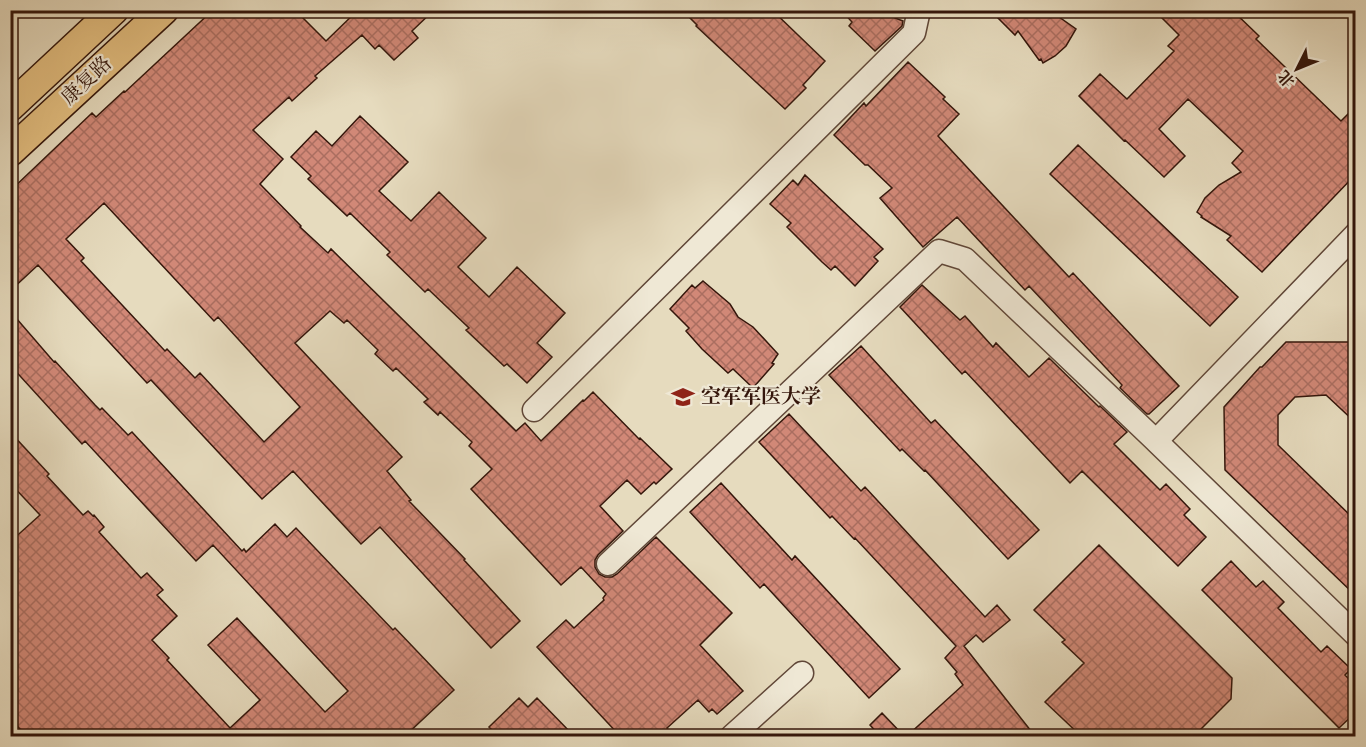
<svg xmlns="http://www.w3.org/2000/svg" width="1366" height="747" font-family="'Libre Bodoni','Noto Serif SC',serif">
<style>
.building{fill:url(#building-cross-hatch);stroke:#34160b;stroke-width:1.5;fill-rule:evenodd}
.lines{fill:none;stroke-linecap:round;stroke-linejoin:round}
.minor-casing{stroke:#604738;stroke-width:25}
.major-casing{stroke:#34160b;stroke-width:31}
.minor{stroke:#efe8d5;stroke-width:22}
.major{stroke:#e3be7f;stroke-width:28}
.labels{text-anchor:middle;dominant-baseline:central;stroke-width:4.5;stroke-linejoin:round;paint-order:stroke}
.street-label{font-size:20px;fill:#34160b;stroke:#efe8d5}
.poi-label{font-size:20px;font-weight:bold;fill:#34160b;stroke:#efe8d5;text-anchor:start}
</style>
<defs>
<pattern id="building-cross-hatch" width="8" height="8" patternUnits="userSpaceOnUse" patternTransform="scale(1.5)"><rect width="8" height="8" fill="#d18877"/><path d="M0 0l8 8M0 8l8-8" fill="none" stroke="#aa6e60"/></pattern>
</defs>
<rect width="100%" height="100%" fill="#e6dbbe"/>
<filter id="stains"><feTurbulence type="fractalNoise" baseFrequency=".00333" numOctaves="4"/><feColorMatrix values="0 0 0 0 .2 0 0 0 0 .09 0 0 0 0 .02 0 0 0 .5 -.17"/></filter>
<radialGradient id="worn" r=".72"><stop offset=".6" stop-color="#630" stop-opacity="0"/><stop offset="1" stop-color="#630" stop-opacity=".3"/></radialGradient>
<path class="building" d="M213,10h82l31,31 32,-31h76l-22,21 6,7 -24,22 -15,-15 -4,4 -13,-14 -47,41 2,2 -25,23 -3,-4 -36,33 30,29 -23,25 41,42 -1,1 28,26 3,-4 185,182 9,-8 16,18 42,-41 1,1 9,-9 46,47 1,-1 32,31 -16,15 -2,-2 -13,12 -14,-14 -27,26 23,25 -25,24 -3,5v7l4,7 6,3h7l5,-3 39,-37 76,76 -32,32 43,46 -26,23 -5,-5 -3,3 -11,-12 -31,28 7,8h-54l-83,-89 29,-27 8,8 30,-28 -1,-2 3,-4 -25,-27 -20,18 -90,-96 21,-20 -23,-23 3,-4 -32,-30 -2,3 -14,-13 4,-3 -32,-31 -3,3 -18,-17 3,-4 -31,-30 -3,3 -14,-12 -35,32 107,114 -15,14 24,29 -2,1 56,58 -1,1 56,61 -29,27 -111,-121 -19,17 -68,-73 -31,28 -111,-119 -4,3 -109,-118 -28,26v-100l82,-78 4,4 28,-26 1,1zM104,203l110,118 4,-4 82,90 -36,35 -64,-69 -5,5 -28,-29 -2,2 -84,-90 3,-3 -18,-19z
M682,10h90l53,51 -22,24 3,3 -21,21 -89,-83 1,-1z
M841,10h55l-1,8 8,3 -1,5 -27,25 -26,-25 3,-4z
M990,10h59l27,19 -10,17 -11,10 -12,7 -2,-4 -2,1 -21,-29 -3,4z
M1154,10h78l27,26 -3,3 85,82 15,-15v68l-94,98 -35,-32 4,-4 -30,-19 1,-1 -5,-4 8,-14 14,-13 22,-13 -9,-9 11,-12 -55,-52 -29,30 26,27 -21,21 -39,-37 -1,1 -45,-45 21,-22 27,25 47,-48 -6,-5 11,-11z
M908,62l37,35 -2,2 16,15 -21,22 131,141 4,-4 106,113 -30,28h-2l-27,-26 2,-3 -93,-99 -4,4 -68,-73 -34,30 -43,-49 12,-10 -24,-23h-3l-31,-30 30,-32 2,3z
M360,116l48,46 -29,29 32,30 28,-29 47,46 -28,29 31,30 28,-30 48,46 -28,30 15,14 -25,26 -20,-19 -3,2 -38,-36 3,-2 -41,-39 -3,3 -38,-37 3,-3 -40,-39 -3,3 -39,-37 3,-3 -20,-19 25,-26 16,15z
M1078,145l160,152 -28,29 -160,-152z
M805,175l78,74 -9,8 4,4 -23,25 -20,-20 -4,4 -9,-8 -35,-35 4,-4 -21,-19 23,-24 5,5z
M703,281l27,23 8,13 15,10 25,27 -6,9 2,1 -21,24 -20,-19 -5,4 -26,-24 -16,-18 3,-3 -19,-19 22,-24 3,3z
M922,285l38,35 5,-4 28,31 3,-4 33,34 20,-19 50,49 1,-1 27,26 -13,12 46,46 6,-6 24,25 -6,6 22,22 -28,29 -96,-95 -12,12 -105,-112 -3,3 -62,-67z
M10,311l44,51 1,-1 40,44 5,5 2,-2 26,27 4,-3 110,119 2,-2 2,3 29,-28 12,13 9,-9 97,102 2,-2 59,62 -49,46h-378l-17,-17v-177l30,-27 -30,-32v-51l39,42 -2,2 36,39 5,-4 5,5 1,-1 10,12 -5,5 42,46 6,-5 16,17 -6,5 20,21 -25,24 17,18 -2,2 63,68 30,-28 -52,-55 29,-27 88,94 23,-21 -135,-146 -17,16 -111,-120 -3,3 -72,-79z
M1286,342h62l8,7v74l-30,-28 -31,2 -17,18v30l78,76v75l-131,-126 -1,-63 36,-40h2z
M861,346l70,77 4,-3 104,110 -31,29 -83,-89 -1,1 -22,-22 -2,2 -71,-76z
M789,414l72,77 4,-4 120,130 12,-12 13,15 -27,22 -7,-7 -12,11 71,90h-128l56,-51 -8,-11 2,-2 -12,-14 11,-12 -101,-108 -1,1 -22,-23 -2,2 -71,-76z
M721,483l71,77 3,-4 105,113 -31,29 -105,-114 -4,4 -70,-76z
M1099,545l133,133 -1,21 -37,37h-113l-36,-34 39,-39 -22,-21 3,-2 -31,-30z
M1231,561l25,26 7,-6 21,21 -6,6 43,44 6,-6 24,23 -6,6 11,11v26l-17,16 -137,-138z
M519,698l9,9 9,-9 37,38h-76l-9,-9z
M882,713l22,23h-24l-10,-11z"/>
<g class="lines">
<g class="minor-casing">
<path id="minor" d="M1356,234l-200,207 200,194
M534,410l380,-377 5,-23
M608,564l331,-313 26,8 191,182
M732,736l70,-63"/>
</g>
<g class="major-casing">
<path id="major" d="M10,107l104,-97
M10,152l154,-142"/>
</g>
<use href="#minor" class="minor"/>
<use href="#major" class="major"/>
</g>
<defs>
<g id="university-bare" transform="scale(1.8)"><path d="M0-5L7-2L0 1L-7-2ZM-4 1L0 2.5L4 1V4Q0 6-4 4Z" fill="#8f2418" stroke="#efe8d5" stroke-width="2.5" paint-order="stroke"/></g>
</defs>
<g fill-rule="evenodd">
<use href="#university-bare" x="683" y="397"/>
</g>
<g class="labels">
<g class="street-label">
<text transform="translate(87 81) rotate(-43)">康复路</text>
</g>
<g class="poi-label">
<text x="701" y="397">空军军医大学</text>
</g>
</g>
<rect width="1366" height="747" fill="none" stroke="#e6dbbe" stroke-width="36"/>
<rect x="12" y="12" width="1342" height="723" fill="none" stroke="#34160b" stroke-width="3"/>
<rect x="18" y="18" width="1330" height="711" fill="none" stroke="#34160b" stroke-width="1.5"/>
<g transform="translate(1297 69) rotate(227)" stroke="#efe8d5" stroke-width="4.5" paint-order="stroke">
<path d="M0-4.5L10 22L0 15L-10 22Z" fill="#34160b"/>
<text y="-9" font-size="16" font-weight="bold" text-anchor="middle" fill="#34160b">北</text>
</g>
<rect width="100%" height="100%" filter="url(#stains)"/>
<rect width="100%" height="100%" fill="url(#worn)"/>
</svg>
